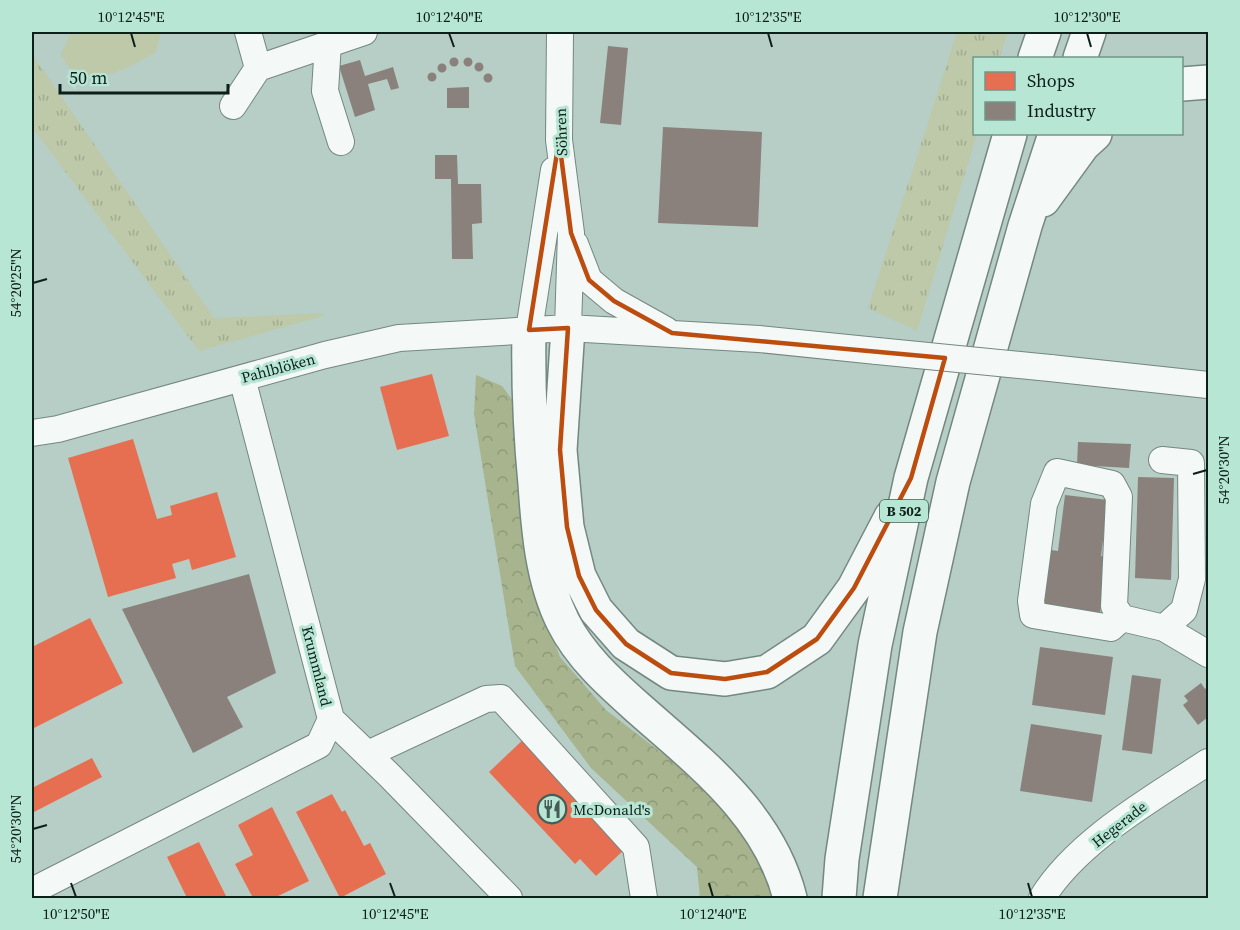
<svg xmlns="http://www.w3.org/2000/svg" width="1240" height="930" font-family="'Source Serif 4',serif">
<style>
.grass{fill:url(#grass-tufts)}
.forest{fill:url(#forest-crowns)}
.pitch{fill:#bdc9a9}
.shops{fill:#e76f51}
.industry{fill:#8a817c}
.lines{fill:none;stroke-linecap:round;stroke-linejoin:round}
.minor-casing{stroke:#748781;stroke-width:28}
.highway-casing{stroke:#748781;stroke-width:36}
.minor{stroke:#f4f8f6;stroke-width:26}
.highway{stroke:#f4f8f6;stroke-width:33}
.minor-bridge-casing{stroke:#748781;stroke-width:28;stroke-linecap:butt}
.minor-bridge{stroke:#f4f8f6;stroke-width:26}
.marked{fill:none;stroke:#bc4d0f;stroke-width:4.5;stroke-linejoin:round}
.ticks{fill:none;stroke:#0d1f19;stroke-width:2}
.labels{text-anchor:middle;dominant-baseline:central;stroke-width:6;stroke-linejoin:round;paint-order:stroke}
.shield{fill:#b7e6d5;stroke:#405b51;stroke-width:1.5}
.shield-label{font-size:14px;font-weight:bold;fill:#0d1f19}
.street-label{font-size:15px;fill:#0d1f19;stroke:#b7e6d5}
.poi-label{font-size:15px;fill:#0d1f19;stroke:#b7e6d5;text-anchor:start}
.neatline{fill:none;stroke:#0d1f19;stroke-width:2}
.ticks-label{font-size:15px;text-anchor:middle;fill:#0d1f19}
</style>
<defs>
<pattern id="grass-tufts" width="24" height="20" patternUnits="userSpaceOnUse" patternTransform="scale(1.5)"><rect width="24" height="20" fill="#bdc9a9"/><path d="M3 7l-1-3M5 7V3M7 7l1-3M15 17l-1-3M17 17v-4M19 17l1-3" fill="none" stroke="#a1ac91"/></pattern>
<pattern id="forest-crowns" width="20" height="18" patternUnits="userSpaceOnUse" patternTransform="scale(1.5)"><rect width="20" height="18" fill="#a7b48d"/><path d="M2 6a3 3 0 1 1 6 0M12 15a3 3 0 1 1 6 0" fill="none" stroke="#8f9a79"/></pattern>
</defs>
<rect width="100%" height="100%" fill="#b6cec6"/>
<path class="grass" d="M957,32h51l-9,26h-25v76h3l-60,197 -49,-23z
M32,54l182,264 112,-5 -6,4 -121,34 -167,-224z"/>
<path class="forest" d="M476,375l26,11 12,16 14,170 32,85 46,53 105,81 36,39 33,68h-80l-3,-31 -106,-99 -76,-102 -41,-252z"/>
<path class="pitch" d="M71,32h90l-5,20c-27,16 -77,45 -95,2z"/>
<path class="shops" d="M432,374l17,62 -52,14 -17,-63z
M133,439l24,80 15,-4 -2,-9 47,-14 19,65 -44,13 -3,-11 -17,5 4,14 -68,19 -40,-139z
M90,618l33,65 -91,46v-82z
M527,736l97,114 -28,26 -16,-17 -5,5 -86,-92z
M92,758l10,19 -70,36v-25z
M332,794l10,18 3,-2 19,36 6,-3 16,31 -46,24 -44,-86z
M272,807l37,74 -35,17h-21l-18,-34 18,-9 -15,-30z
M199,842l28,56h-40l-20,-41z"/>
<path class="industry" d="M608,46l20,2 -7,77 -21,-2z
M449.5 62a4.5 4.5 0 1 1 9 0a4.5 4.5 0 1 1-9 0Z
M463.5 62a4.5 4.5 0 1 1 9 0a4.5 4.5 0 1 1-9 0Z
M360,60l5,16 28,-9 6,21 -8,2 -4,-11 -19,5 7,26 -20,7 -16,-51z
M474.5 67a4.5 4.5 0 1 1 9 0a4.5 4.5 0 1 1-9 0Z
M437.5 68a4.5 4.5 0 1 1 9 0a4.5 4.5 0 1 1-9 0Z
M427.5 77a4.5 4.5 0 1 1 9 0a4.5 4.5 0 1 1-9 0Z
M483.5 78a4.5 4.5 0 1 1 9 0a4.5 4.5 0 1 1-9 0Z
M469,87v21h-22v-20z
M663,127l99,5 -4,95 -100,-4z
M435,155h22l1,29h23l1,39 -10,1 1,35h-21l-1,-80h-16z
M1078,442l53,2 -2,24 -52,-3z
M1138,477l36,1 -3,102 -36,-2z
M1065,495l43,5 -7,56 6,1 -7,56 -56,-7 7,-56 7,1z
M249,574l27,99 -49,24 16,30 -50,26 -71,-144z
M1040,647l73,10 -8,58 -73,-10z
M1132,675l29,4 -9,75 -30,-4z
M1201,683l4,6 3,-3v31l-10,8 -15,-20 5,-4 -4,-5z
M1031,724l71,11 -10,67 -72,-11z"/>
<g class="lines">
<g class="minor-casing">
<path id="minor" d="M248,32l10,36
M560,32l-1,108 12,93 -3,95
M328,43l-3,48 16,51
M233,106l25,-38 106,-36
M575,244l14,36 25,21 52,29
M529,330l25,-160
M1050,368l158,17
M32,433l26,-4 267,-74 74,-17 169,-10 191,11 118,12
M1162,460l29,3 1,116 -8,31 -20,18
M1122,618l-11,10 -78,-13 -2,-14 13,-97 13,-32 55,12 7,13 -5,109 8,12 42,10 44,26
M331,719l59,57 119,122
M368,754l118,-55 15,-1 135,149 8,51
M32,891l287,-146 12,-26 -89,-341
M1042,898c35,-57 111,-100 166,-136"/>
</g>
<g class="highway-casing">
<path id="highway" d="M1035,58l9,-26
M1080,58l9,-26
M1182,84l26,-2
M1043,200l40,-55 12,-11
M568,328l-8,122 7,77 12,49 17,34 30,34 45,29 54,6 42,-7 50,-33 37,-51 37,-71
M529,330c-1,52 1,102 6,154 3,45 7,96 28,138 17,34 46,60 74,85 62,55 132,107 153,191
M839,898l3,-39 33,-214 36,-167 99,-344
M880,898l40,-266 33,-150 72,-256 30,-92"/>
</g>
<use href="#minor" class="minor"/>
<use href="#highway" class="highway"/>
<g class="minor-bridge-casing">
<path id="minor-bridge" d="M877,351l173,17"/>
</g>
<use href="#minor-bridge" class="minor-bridge"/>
</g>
<path class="marked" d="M559,140l12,93 18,47 25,21 58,32 273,25 -34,120 -57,110 -37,51 -50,33 -42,7 -54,-6 -45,-29 -30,-34 -17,-34 -12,-49 -7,-77 8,-122 -39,2z"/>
<path class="ticks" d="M131,33l4,14M449,33l5,14M768,33l4,14M1087,33l4,14M33,283l14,-4M1193,474l14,-4M33,829l14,-4M71,883l5,14M390,883l5,14M709,883l4,14M1028,883l4,14"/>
<defs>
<g id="restaurant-ring" transform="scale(1.5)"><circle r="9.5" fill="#b7e6d5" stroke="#485c56" stroke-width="1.5"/><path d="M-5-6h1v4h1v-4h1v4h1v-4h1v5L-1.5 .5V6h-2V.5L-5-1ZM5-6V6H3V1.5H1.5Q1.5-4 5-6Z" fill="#485c56"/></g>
</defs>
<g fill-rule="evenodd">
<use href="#restaurant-ring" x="552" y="809"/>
</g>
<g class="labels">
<rect class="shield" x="880" y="500" width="48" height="22" rx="4.5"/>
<g class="shield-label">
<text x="904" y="511">B 502</text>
</g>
<g class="street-label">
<text transform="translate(561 132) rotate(-92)">Söhren</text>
<text transform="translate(278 368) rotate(-15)">Pahlblöken</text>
<text transform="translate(317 666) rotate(76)">Krummland</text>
<text transform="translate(1119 824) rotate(-38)">Hegerade</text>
</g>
<g class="poi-label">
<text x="573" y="809">McDonald's</text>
</g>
</g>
<rect width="1240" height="930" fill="none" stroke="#b7e6d5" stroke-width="66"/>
<rect x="973" y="57" width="210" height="78" fill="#b7e6d5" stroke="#73968a" stroke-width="1.5"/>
<rect x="985" y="72" width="30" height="18" fill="#e76f51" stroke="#73968a" stroke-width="1.5"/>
<text x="1027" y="87" font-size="18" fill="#0d1f19">Shops</text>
<rect x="985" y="102" width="30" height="18" fill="#8a817c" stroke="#73968a" stroke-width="1.5"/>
<text x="1027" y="117" font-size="18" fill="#0d1f19">Industry</text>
<path d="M60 84v9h168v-9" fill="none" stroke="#0d1f19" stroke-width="3"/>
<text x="69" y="84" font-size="18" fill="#0d1f19" stroke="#b7e6d5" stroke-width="4.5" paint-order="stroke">50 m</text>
<rect x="33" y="33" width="1174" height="864" class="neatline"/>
<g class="ticks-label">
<text x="131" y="22">10°12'45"E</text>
<text x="449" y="22">10°12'40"E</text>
<text x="768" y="22">10°12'35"E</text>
<text x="1087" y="22">10°12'30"E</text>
<text transform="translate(16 283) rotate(-90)" y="5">54°20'25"N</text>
<text transform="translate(1224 470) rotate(-90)" y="5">54°20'30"N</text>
<text transform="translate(16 829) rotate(-90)" y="5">54°20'30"N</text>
<text x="76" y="919">10°12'50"E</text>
<text x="395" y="919">10°12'45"E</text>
<text x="713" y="919">10°12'40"E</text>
<text x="1032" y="919">10°12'35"E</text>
</g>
</svg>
